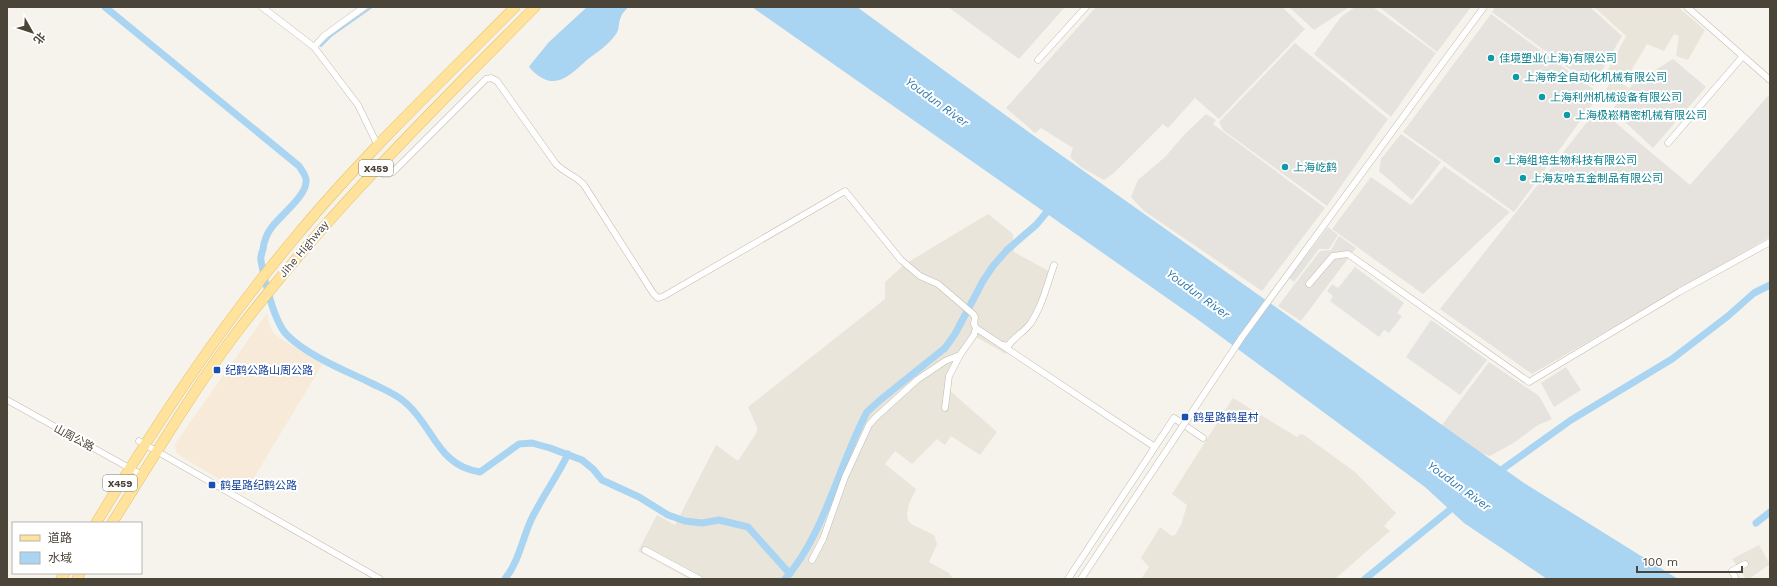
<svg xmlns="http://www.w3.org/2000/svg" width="1777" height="586" font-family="'Work Sans','Noto Sans SC',sans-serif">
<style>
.residential{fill:#eae5da}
.commercial{fill:#f7ead8}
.industrial{fill:#e6e2dd}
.parking{fill:#e5e3e0}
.water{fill:#a9d4f2}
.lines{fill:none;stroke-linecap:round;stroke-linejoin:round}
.stream{stroke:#a9d4f2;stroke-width:2}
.canal{stroke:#a9d4f2;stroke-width:7}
.minor-casing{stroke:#c2bbae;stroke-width:7}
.primary-casing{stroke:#e6c16a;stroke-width:11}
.minor{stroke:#fff;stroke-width:6}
.primary{stroke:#ffe39c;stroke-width:10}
.minor-bridge-casing{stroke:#c2bbae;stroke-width:7;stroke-linecap:butt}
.minor-bridge{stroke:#fff;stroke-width:6}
.culture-dot{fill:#0f9aa8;stroke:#fff;stroke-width:1.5}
.transit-dot{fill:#1a4fb4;stroke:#fff;stroke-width:1.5}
.labels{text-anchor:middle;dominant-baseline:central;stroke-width:4;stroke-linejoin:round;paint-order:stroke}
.shield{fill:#fff;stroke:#817c74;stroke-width:1}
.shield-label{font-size:10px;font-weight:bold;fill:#4b4439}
.culture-label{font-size:11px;fill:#0d838f;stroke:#fff;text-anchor:start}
.street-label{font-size:11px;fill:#4b4439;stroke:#fff}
.transit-label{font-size:11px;fill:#164399;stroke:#fff;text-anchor:start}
.water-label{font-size:12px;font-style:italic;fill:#2e7ab2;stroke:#fff}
</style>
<rect width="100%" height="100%" fill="#f6f3ec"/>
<path class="residential" d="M1594,7h84l27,23 -17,30 -12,-4 3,-20 -5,-2 -10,17 -17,-7 -24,40 6,4 -17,16 -10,-7 9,-16 -7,-4 22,-41z
M988,214l25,20 1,18 40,22 -10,30 -10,19 -9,11 -11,8 -8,12 -30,-17 -3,2 -21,35 -4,15 49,43 -17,23 -29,-19 -6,9 -8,-6 -25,25 -17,-13 -10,13 31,25 -7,15 -2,11 1,5 3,4 23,11 3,9 -8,18 20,11 4,6h-264l-51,-28 19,-36 18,10 41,-80 22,16 19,-29v-5l-9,-20 137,-108v-17l20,-18z
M1233,398l64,39 3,-3 4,1 51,37 41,41 -12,13 6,5 -55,48h-194l8,-12 -8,-9 19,-31 12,9 3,-1 6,-10 6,-20 -15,-11z
M1759,545l11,19 -21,15h-3l-14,-20z"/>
<path class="commercial" d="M267,313l2,11 5,10 48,31 -78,129 -62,-37 -6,-5 -1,-8z"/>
<path class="industrial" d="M948,7h117l-46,52z
M1096,7h186l23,22 -86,90 -24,-21 -27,30 -5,-4 -49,49 -10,7 -23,-13 -11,-10 3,-9 -32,-20 -6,5 -29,-25z
M1289,7h60l-35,23z
M1355,7h18l63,46 -45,64 -77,-63 27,-37z
M1379,7h92l-34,45z
M1495,7h95l32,29 -29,50 -101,-74z
M1491,14l109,80 -86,118 -111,-80z
M1295,43l93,76 -61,87 -104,-76 -4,-8z
M1673,59l33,28 -53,61 -41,-38 20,-25z
M1768,96l2,2v139l-238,137 -92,-65 158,-201 92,77z
M1206,114l10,6 -3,4 112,84 -63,83 -118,-80 -13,-14 7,-17 27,-23 20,-23z
M1401,134l40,28 -29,38 -33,-29 2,-12z
M1444,166l66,46 -87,82 -91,-65 39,-52 40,28z
M1339,236l17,12 -55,73 -23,-15 42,-55 11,-1z
M1489,362l50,34 13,23 -14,6 -23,17 -25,14 -7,-2 -41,-29z
M1566,367l15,23 -27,17 -13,-24z"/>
<path class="parking" d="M1328,227l10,8 -9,14h-10l-25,33 -5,-4z
M1355,267l49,36 -7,10 5,3 -13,17 -5,-3 -5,7 -49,-36 3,-5 -6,-5 5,-7 6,4z
M1431,320l56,40 -27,35 -54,-38z"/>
<path class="water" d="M587,7h41c-2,3 -6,6 -7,10 -3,5 -1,12 -5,17 -7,10 -18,18 -28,25 -20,18 -35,35 -59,8l2,-3 18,-22z
M752,7h105l173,126 494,350 154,96h-131l-83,-56 -39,-36 -228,-168z"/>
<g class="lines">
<path class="stream" d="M321,46l10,-10 41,-29"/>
<path class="canal" d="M105,7l194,159c3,5 8,10 7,16 0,14 -26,34 -34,45 -5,6 -8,15 -9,22 -1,4 -3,8 -2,12 3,18 13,61 26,74 21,21 57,35 84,48 12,6 26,11 36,21 27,24 31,62 73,68l39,-28 13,-1 18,5 32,12 11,9 9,11 37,17 29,18 17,6 17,2 17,-3 29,7 42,47
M1497,473l74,-53 101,-61 56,-43 26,-23 16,-8
M1756,523l14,-11
M505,579c14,-18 17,-39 26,-59 11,-23 26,-43 37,-66
M785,579c39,-43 54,-115 82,-167l12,-11 66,-53 10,-14 28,-53 10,-15 14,-16 29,-25 15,-18
M1365,579l92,-75"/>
<g class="minor-casing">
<path id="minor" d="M262,7l52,40 44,58 20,41
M1687,7l83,73
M314,47l10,-11 40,-29
M1038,60l48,-53
M1422,91l62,-84
M1668,143l75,-87
M377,168c5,6 8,9 16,4l93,-93 5,-1 6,3 59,83c10,10 19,11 28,21l69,108 5,5 6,-2 181,-105 56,69 19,16 18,8 35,30 2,3 -1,7 2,4 179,119
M1309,284l24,-28 15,-2 181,128 150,-90 91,-50
M1003,345l5,1c6,-9 15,-13 22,-22 12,-17 17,-39 24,-59
M7,400l135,75
M945,408l4,-32 11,-21
M139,441l241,138
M645,550l54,29
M812,560l11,-21 22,-62 24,-52 6,-7 42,-38 28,-19 15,-6 14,-20 2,-7
M1068,579l106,-161 29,20
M1736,579l-4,-8 13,-7"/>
</g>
<g class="primary-casing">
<path id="primary" d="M96,523c60,-98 123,-195 197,-283 68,-83 147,-157 222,-233
M112,523c39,-61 76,-125 119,-183 91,-121 198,-226 304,-333
M61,579l4,-6
M77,579l3,-6"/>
</g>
<use href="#minor" class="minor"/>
<use href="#primary" class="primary"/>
<g class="minor-bridge-casing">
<path id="minor-bridge" d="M1081,579l161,-242 180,-246"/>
</g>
<use href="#minor-bridge" class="minor-bridge"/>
</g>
<g class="culture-dot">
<circle cx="1491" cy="58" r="4"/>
<circle cx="1516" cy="77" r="4"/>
<circle cx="1542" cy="97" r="4"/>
<circle cx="1567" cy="115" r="4"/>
<circle cx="1497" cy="160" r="4"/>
<circle cx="1285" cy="167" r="4"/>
<circle cx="1523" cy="178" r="4"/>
</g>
<g class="transit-dot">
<rect x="213" y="366" width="8" height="8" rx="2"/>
<rect x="1181" y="413" width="8" height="8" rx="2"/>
<rect x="208" y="481" width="8" height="8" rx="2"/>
</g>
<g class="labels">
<g class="shield">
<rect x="359" y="160" width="34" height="16" rx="3"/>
<rect x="103" y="475" width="34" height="16" rx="3"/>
</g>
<g class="shield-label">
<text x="376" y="168">X459</text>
<text x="120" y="483">X459</text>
</g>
<g class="culture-label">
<text x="1499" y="58">佳境塑业(上海)有限公司</text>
<text x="1524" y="77">上海帝全自动化机械有限公司</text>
<text x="1550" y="97">上海利州机械设备有限公司</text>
<text x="1575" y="115">上海极崧精密机械有限公司</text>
<text x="1505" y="160">上海组培生物科技有限公司</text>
<text x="1293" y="167">上海屹鹤</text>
<text x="1531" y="178">上海友哈五金制品有限公司</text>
</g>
<g class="street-label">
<text transform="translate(304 249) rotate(-50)">Jihe Highway</text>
<text transform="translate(74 438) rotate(28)">山周公路</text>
</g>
<g class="transit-label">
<text x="225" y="370">纪鹤公路山周公路</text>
<text x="1193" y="417">鹤星路鹤星村</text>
<text x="220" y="485">鹤星路纪鹤公路</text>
</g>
<g class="water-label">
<text transform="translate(937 102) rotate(36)">Youdun River</text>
<text transform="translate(1198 294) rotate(36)">Youdun River</text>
<text transform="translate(1459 486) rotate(36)">Youdun River</text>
</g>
</g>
<rect width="1777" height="586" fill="none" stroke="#4b4439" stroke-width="16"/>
<rect x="12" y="522" width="130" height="52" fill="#ffffff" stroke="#b7b4b0"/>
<rect x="20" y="535" width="20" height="6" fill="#ffe39c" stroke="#b7b4b0"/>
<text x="48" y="542" font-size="12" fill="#4b4439">道路</text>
<rect x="20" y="552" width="20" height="12" fill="#a9d4f2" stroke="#b7b4b0"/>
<text x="48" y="562" font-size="12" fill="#4b4439">水域</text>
<g transform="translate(32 32) rotate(129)" stroke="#ffffff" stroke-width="3" paint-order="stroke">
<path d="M0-3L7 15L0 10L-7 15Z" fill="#4b4439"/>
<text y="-6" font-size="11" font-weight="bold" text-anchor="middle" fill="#4b4439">北</text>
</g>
<path d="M1637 566v6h105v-6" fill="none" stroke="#4b4439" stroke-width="2"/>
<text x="1643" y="566" font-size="12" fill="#4b4439" stroke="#ffffff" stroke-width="3" paint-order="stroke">100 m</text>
</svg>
